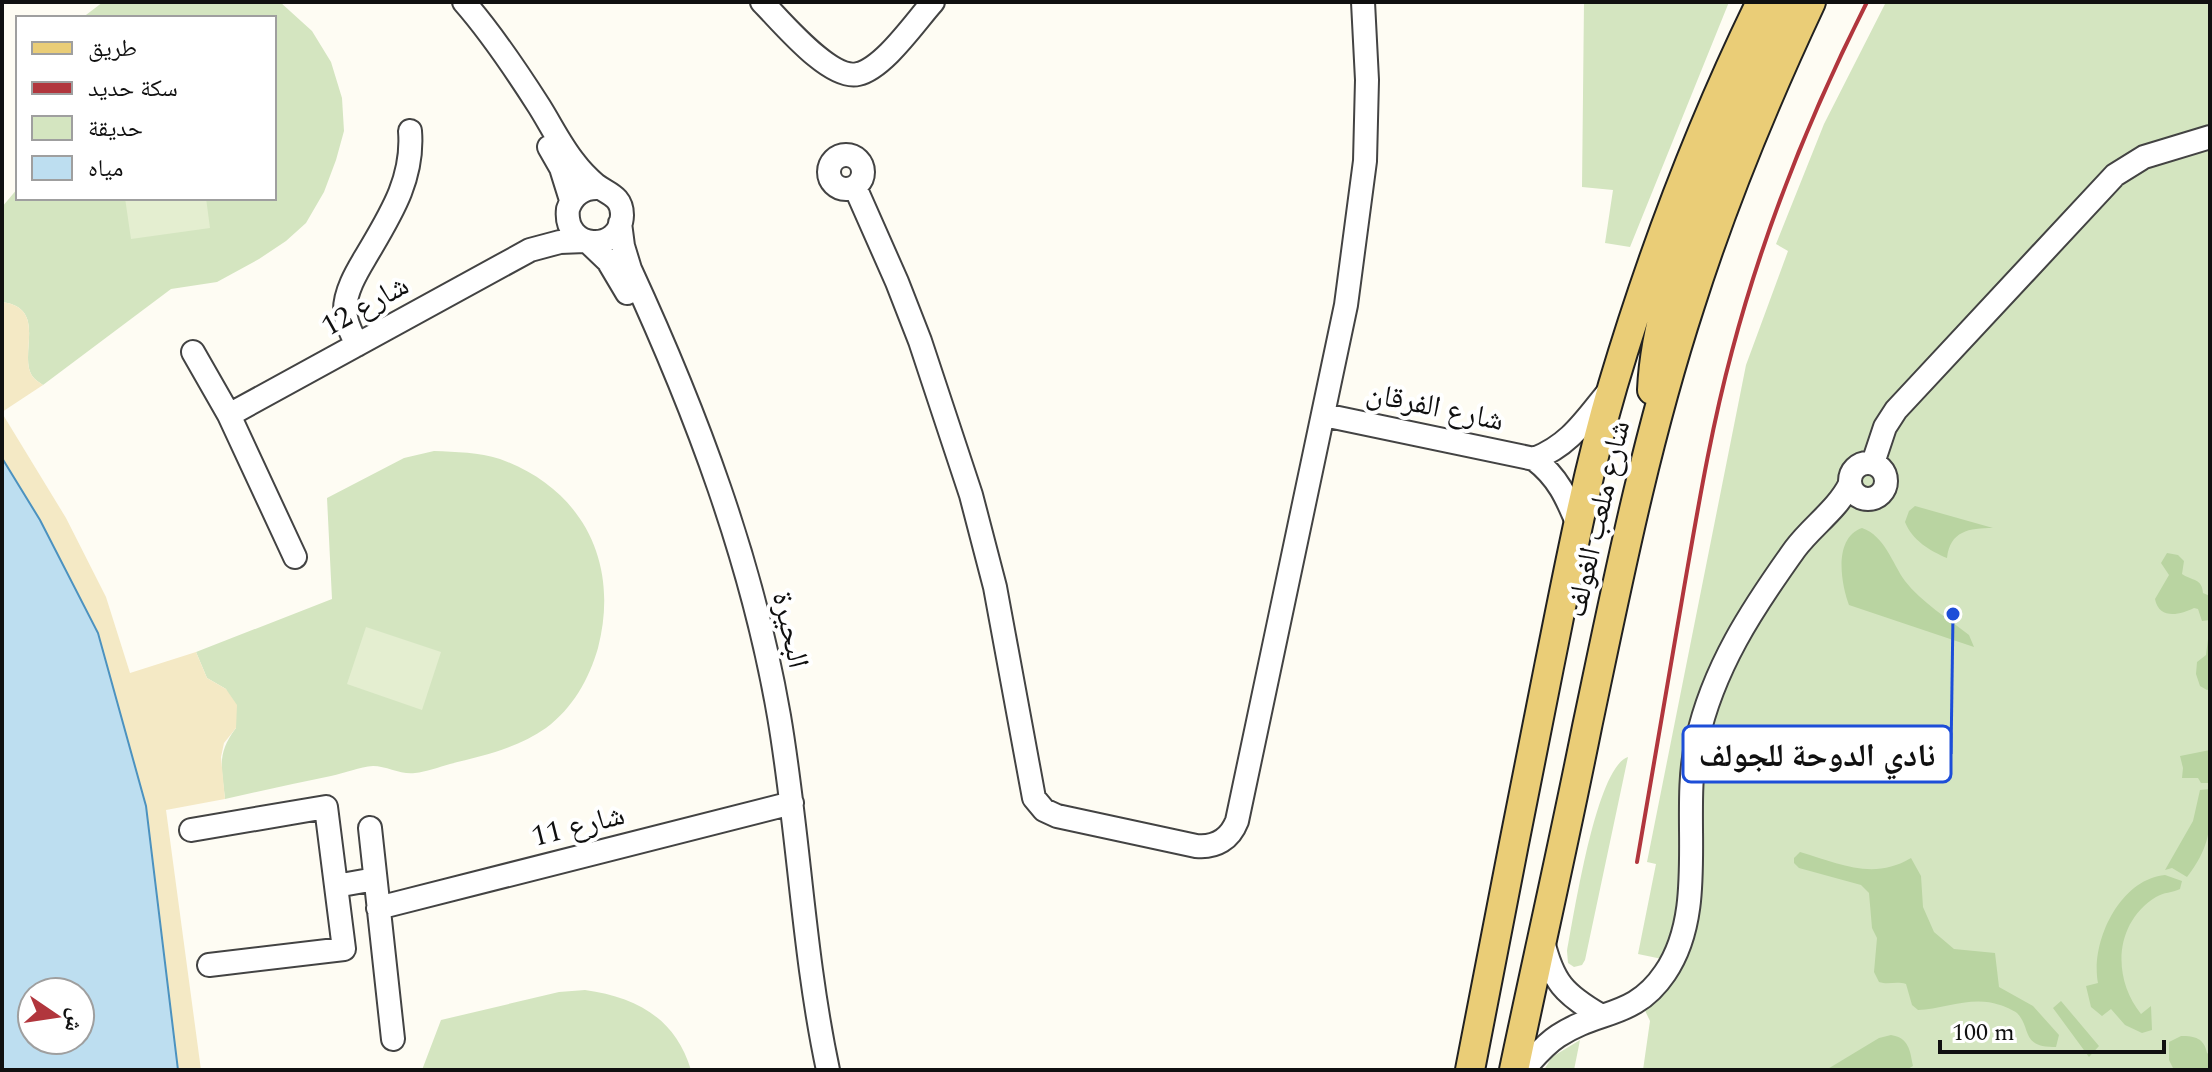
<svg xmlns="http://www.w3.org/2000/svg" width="2212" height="1072" font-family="Spectral,'Noto Naskh Arabic',serif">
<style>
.green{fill:#d4e5c0}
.forest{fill:#b9d4a1}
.sand{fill:#f4e9c5}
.pitch{fill:#e4eed0}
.water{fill:#bddef0;stroke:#4c92bf;stroke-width:2;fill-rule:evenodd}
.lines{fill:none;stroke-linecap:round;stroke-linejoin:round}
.minor-casing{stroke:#434343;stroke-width:26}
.major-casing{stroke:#212121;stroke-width:32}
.minor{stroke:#fff;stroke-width:22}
.major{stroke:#eacd77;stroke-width:28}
.rail{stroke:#b1363d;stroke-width:4}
.labels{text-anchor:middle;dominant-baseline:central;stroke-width:8;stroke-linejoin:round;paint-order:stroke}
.street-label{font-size:30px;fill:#101010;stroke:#fff}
.leader{fill:none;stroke:#1d4ed8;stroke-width:3}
.callout-dot{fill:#1d4ed8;stroke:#fff;stroke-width:3}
.callout{fill:#fff;stroke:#1d4ed8;stroke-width:3}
.callout-label{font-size:32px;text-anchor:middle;font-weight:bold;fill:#101010}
</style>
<rect width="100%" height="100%" fill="#fefcf3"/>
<path class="green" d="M103,2h177l32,29 19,31 11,36 2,33 -8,29 -12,32 -18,31 -20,18 -27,18 -42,23 -46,7 -128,96c-4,-3 -8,-5 -10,-8 -16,-21 16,-69 -31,-75v-95l16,-19v10h256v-180h-192z
M1584,2h145l-99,245 -25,-4 8,-53 -31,-3z
M1886,2h324v1068h-567l7,-49 -13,-27 25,-35 -24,-5 18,-90 -9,-2 99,-497 42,-114 -12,-7 48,-120z
M434,451c22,1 45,1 66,8 83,30 120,104 98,189 -9,31 -25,60 -52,80 -28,20 -63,28 -96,36 -11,3 -24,8 -35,9 -14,2 -28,-7 -42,-7 -13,1 -28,7 -42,10 -35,7 -71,15 -106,23 -3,-31 -9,-45 11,-71l-10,-39 -19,-11 -11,-26 136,-53 -5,-101 77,-40z
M1628,757l-43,203 -3,5 -8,2 -6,-4 -1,-12c7,-35 29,-184 61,-194z
M585,990c50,7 90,27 106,80h-269l19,-50 118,-28z
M1580,1040l-6,30h-30l8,-13z"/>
<path class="forest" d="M1915,506l78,22c-24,0 -43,3 -46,30 -17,-7 -35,-18 -42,-36l4,-11z
M1862,528c23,8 30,35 43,53 16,21 44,38 64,54l5,12 -125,-42c-8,-21 -16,-67 13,-77z
M2167,553l11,2 6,6 -2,13c10,7 20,4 21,19l7,3v24l-8,1 -4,-12 -4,-1c-14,7 -35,12 -39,-9l14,-24 -8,-12z
M2208,639h2v50l-3,1 -7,-4 -4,-12 1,-12 9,-7z
M2210,750v33h-9l-3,-5h-16l1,-10 -3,-12z
M2210,789c0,39 2,55 -23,88l-15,-9 -7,2 28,-49 7,-31z
M1800,852c38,11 73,29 111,6l10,18 2,31 11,25 20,17 41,4 4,34 34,19 26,29 -3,12c-36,1 -24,-19 -39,-34 -4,-3 -13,-7 -17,-8 -27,-10 -56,4 -82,5l-6,-5 -6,-21c-10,-3 -18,1 -27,-2l-5,-10 3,-34 -5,-10 -3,-35 -8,-8 -62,-17 -5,-5v-5z
M2165,875l17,6 -2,8c-8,4 -16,3 -24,8 -42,26 -44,81 -15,117l10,-8 1,24 -10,3 -17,-8 -14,-16 -9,7 -11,-9 -5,-21 12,-3c-8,-41 22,-104 67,-108z
M2061,1001l38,45 -10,11 -36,-49z
M1891,1035c18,3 19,15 22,31l-7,4h-80l53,-32z
M2181,1036c14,0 23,2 26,17l3,2v15h-36l-5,-10v-18z"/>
<path class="sand" d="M2,302c47,6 15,54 31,75 2,3 6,5 10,8l-41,27z
M2,413l64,105 40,79 24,76 66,-21 11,26 19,11 11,16 -1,23 -12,15 -3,14 4,42 -59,11 35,260h-23l-32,-264 -48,-173 -58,-113 -38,-62z"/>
<path class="pitch" d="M125,198h81l4,30 -79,11z
M366,627l75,25 -19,58 -75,-26z"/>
<path class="water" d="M2,458l38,62 58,113 48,173 32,264h-176zM32,992h48v48h-48z"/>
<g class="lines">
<g class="minor-casing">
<path id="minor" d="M464,2c28,32 52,68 75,104 12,19 22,40 36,57 6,8 13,15 21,22 12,9 26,11 26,30 -1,38 -59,36 -54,-6 5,-15 16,-22 31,-21
M762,2c19,19 68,79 96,72 26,-6 57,-52 75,-72
M549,147l12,21 10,32
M829 172a17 17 0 1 1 34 0a17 17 0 1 1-34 0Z
M855,187l42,95 23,59 51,154 24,92 39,211 10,12 13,6 139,30c20,2 34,-7 41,-25l109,-516 19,-144 2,-81 -4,-78
M620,223l3,23 7,23c66,143 122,291 149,447 20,117 24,237 49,354
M587,241l21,20 19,32
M357,345c-5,-11 -12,-23 -12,-35 0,-18 11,-37 20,-52 24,-41 49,-78 45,-127
M193,352l36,63 66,142
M229,415l301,-165 30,-8 25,-1
M1324,415l210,44c24,18 33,39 44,66
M1534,459c36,-14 51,-39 75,-68
M1850 481a18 18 0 1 1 36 0a18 18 0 1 1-36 0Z
M1873,463l12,-36 11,-17 219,-235 29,-18 66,-20
M370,828l23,211
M191,830l135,-23 18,142 -135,16
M336,886l39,-7
M378,908l414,-105
M1543,941c10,41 21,53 57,74
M1523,1070c11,-12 21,-25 35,-34 41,-27 76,-17 107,-63 44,-64 15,-159 32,-232 16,-73 55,-132 98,-192 17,-23 42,-39 55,-65"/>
</g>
<g class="major-casing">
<path id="major" d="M1652,390c3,-67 26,-128 50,-190 26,-67 55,-133 86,-198
M1470,1070c26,-134 52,-269 79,-403 19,-94 37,-190 64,-282 39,-131 88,-260 148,-383
M1514,1070c24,-114 50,-228 73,-343 30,-142 58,-284 103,-422 33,-104 75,-205 121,-303"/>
</g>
<use href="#minor" class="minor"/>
<use href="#major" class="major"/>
<path class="rail" d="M1637,862c16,-92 32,-183 47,-274 14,-80 27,-159 48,-237 32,-121 79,-238 135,-349"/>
</g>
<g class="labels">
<g class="street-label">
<text transform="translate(365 306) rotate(-29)">شارع 12</text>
<text transform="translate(1435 407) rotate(12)">شارع الفرقان</text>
<text transform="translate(1598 519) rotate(-77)">شارع ملعب الغولف</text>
<text transform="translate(790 630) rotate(77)">البحيرة</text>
<text transform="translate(578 826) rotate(-14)">شارع 11</text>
</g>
</g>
<path class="leader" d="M1953 614L1951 754"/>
<circle class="callout-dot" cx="1953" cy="614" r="8"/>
<rect class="callout" x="1683" y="726" width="268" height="56" rx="8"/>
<g class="callout-label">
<text x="1817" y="766">نادي الدوحة للجولف</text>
</g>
<rect width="2212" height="1072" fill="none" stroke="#101010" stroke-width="8"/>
<rect x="16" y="16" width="260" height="184" fill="#ffffff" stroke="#9f9f9f" stroke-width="2"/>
<rect x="32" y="42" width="40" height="12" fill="#eacd77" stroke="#9f9f9f" stroke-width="2"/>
<text x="88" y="56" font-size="24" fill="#101010">طريق</text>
<rect x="32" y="82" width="40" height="12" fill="#b1363d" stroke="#9f9f9f" stroke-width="2"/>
<text x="88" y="96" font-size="24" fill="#101010">سكة حديد</text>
<rect x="32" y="116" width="40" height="24" fill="#d4e5c0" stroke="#9f9f9f" stroke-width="2"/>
<text x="88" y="136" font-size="24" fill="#101010">حديقة</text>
<rect x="32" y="156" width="40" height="24" fill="#bddef0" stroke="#9f9f9f" stroke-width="2"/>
<text x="88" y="176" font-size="24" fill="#101010">مياه</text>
<g transform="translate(56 1016) rotate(103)"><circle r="38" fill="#ffffff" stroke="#9f9f9f" stroke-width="2"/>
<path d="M0-6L14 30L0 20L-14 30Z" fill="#b1363d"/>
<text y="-12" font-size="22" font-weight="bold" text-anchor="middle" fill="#101010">ش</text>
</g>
<path d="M1940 1040v12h224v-12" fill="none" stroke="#101010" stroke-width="4"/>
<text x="1952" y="1040" font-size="24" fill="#101010" stroke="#ffffff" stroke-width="6" paint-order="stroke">100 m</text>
</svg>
